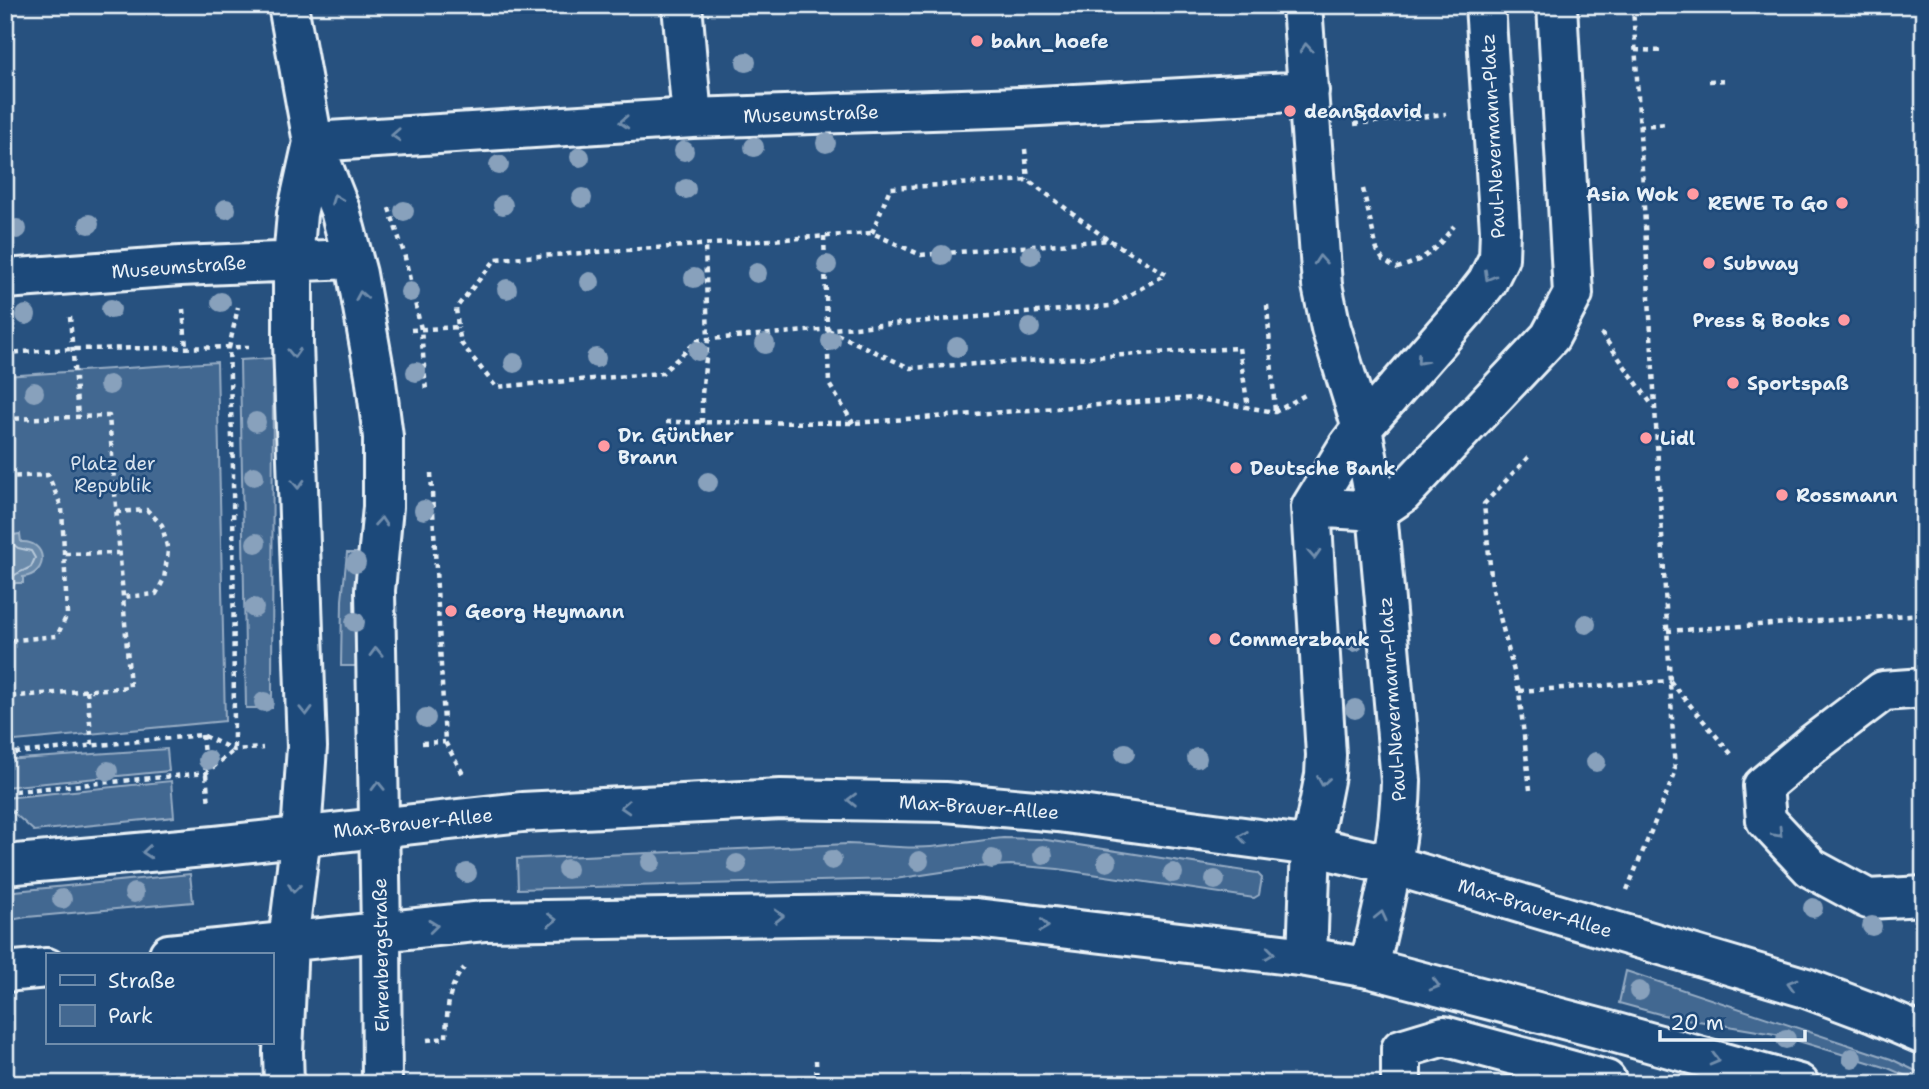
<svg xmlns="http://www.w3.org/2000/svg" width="1929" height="1089" font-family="'Shantell Sans',sans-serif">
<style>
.green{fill:#436891;stroke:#96acc4;stroke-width:2}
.water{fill:#6b8aaa;stroke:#9db3c9;stroke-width:2}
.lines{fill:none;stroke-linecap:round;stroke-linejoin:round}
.shore{stroke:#b6c8d9;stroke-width:2}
.minor-casing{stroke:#e8f1f8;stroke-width:44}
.major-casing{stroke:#e8f1f8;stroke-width:44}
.path{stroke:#e8f1f8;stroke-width:4.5;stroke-dasharray:5 5;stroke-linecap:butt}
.minor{stroke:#1f4a7a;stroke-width:38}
.major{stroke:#1f4a7a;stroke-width:38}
.tree{fill:#88a1bc}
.oneway{stroke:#6f8dac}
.poi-dot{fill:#ff9aa2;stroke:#1f4a7a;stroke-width:2.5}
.labels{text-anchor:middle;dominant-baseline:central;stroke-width:5;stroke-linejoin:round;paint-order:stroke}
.poi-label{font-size:19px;font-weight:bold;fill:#e8f1f8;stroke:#1f4a7a;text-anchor:start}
.street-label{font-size:19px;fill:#e8f1f8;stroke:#1f4a7a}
.park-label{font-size:19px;fill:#d8e3ee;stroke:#1f4a7a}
</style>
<rect width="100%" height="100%" fill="#27517f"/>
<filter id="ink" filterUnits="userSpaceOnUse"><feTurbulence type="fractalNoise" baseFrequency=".0143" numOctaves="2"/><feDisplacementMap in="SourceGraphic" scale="14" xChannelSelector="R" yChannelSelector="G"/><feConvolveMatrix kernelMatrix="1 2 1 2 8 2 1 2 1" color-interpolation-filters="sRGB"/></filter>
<g filter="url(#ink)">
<path class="green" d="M273,358l-1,350h-26l-6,-348z
M217,362l8,359 -220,21v-147l10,-12 5,-40 -15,-14v-153z
M347,553h15l1,113h-22l1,-66z
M167,749l2,22 -164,16v-27z
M171,781l3,36 -140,14 -29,-26v-7z
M1003,838l37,1 217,34 5,5 -3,17 -5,3 -196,-29 -47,-4 -36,2 -80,12 -377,10 -1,-30 331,-15c28,1 56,5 83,3 24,-2 48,-7 72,-9z
M190,874l3,28 -166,15 -22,4v-29z
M1626,971l265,88 33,16v9l-36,-16 -113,-34 -112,-19 -44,-12z"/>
<path class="water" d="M5,529l8,6 7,-1 1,8c26,-2 29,32 2,35v6h-8l-8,12h-2z"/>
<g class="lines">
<path class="shore" d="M5,538l13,10 13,3 4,7 -4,9c-11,6 -18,6 -26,18"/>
<g class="minor-casing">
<path id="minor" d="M288,5l25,137 27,68 17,64 18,101 8,62v70l-8,83 6,342 1,152
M682,5l10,113
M1302,5l20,280 9,43 31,100 15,83 24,270c-1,63 -18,125 -32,187
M313,142l379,-24 329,-11 288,-16
M5,279l175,-13 173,-7
M1311,507l66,4
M1377,511l25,-17 148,-157 23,-43 -16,-289
M1924,688l-41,3 -70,53 -50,42 3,34 45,48 57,31 56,-3
M1307,957l4,-111 14,-71 1,-20 -15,-248 38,-62 13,-17 104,-119 21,-27 12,-24 1,-28 -15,-225
M284,1084l-1,-32 5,-110 13,-107 6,-88 -14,-404v-83l4,-46 16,-72
M1401,1084v-35l43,-13 162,44 -2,4"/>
</g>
<g class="major-casing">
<path id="major" d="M5,865l210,-19 307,-34 259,-13 164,3 113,10 253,34 81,19 414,123 69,26 49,21
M169,954l315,-33 373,-6 119,3 331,39 62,11 233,61 197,55
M5,972l42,-4"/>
</g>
<path class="path" d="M1635,50l29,1
M1709,81l18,-1
M1354,124l92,-10
M1639,126l29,-2
M1025,149l3,31
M1363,189l14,61 6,10 14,8c29,-8 39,-19 57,-42
M389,208l15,45 17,76 5,62
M872,233l18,-45 138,-8 80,60
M824,236l5,148 24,39
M1267,305l8,107
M183,309l3,39
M70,317l8,100
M411,330l47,-3 -2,-19 40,-49 376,-26 49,22 188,-15 57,34 -56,32 -412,34 -36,33 -166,14 -35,-44 -3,-16
M828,330l82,38 329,-20 9,60
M1601,333l54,76
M5,353l67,-4 177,-2
M5,419l104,-3 21,271 -125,10
M666,422l187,1 340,-25 82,14 30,-17
M702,423v-29l6,-54 -3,-96
M431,473l14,269 18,32
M5,477l43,-2 14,33 5,107 -10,21 -52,5
M116,512l31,-2 15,15 6,26 -4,28 -8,15 -33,3
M65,554l54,-1
M1667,631l257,-17
M1670,681l62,74
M87,690l5,55
M1519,691l151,-10
M202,735l7,69
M422,743l23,-1
M5,754l197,-19 32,15 29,-2
M1530,790l-11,-99 -27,-105 -8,-82 46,-49
M5,792l201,-19 28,-23 -1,-282 -4,-120 9,-41
M1627,890l48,-117 -42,-768
M427,1040l19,-2c1,-23 1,-52 18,-70
M816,1060l1,24"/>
<use href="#minor" class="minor"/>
<use href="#major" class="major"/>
</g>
<g class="tree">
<circle cx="746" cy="62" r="10"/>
<circle cx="826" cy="143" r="10"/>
<circle cx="754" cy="147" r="10"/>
<circle cx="684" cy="151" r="10"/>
<circle cx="580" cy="157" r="10"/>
<circle cx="499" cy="165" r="10"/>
<circle cx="686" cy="189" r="10"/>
<circle cx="582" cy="198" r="10"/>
<circle cx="503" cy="205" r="10"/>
<circle cx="226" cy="209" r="10"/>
<circle cx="404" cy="211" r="10"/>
<circle cx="89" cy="224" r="10"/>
<circle cx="17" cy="229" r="10"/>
<circle cx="942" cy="255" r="10"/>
<circle cx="1031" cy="255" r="10"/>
<circle cx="827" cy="265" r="10"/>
<circle cx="757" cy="273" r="10"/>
<circle cx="694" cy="278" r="10"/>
<circle cx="590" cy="282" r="10"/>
<circle cx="507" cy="289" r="10"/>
<circle cx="410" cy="292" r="10"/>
<circle cx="221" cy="302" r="10"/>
<circle cx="111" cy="309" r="10"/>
<circle cx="26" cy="315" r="10"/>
<circle cx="1030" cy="328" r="10"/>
<circle cx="831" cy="341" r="10"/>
<circle cx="765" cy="344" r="10"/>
<circle cx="957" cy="347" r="10"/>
<circle cx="698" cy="351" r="10"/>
<circle cx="596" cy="358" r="10"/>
<circle cx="514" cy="363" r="10"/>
<circle cx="416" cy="372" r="10"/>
<circle cx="109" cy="385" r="10"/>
<circle cx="34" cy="392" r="10"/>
<circle cx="256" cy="422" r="10"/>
<circle cx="254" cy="476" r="10"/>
<circle cx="708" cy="482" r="10"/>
<circle cx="424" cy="510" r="10"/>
<circle cx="256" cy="543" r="10"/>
<circle cx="356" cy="563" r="10"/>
<circle cx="254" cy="608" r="10"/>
<circle cx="355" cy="622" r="10"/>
<circle cx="1586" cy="624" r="10"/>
<circle cx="1354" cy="642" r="10"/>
<circle cx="264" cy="702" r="10"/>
<circle cx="1355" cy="709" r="10"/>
<circle cx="426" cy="718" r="10"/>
<circle cx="1125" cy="753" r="10"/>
<circle cx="1197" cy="758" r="10"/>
<circle cx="208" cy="760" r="10"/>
<circle cx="1596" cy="762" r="10"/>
<circle cx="108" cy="771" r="10"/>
<circle cx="1043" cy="855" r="10"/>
<circle cx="992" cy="859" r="10"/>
<circle cx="832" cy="860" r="10"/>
<circle cx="919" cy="861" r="10"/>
<circle cx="651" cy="862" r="10"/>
<circle cx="1107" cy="862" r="10"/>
<circle cx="737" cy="864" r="10"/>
<circle cx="567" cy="869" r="10"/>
<circle cx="467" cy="873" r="10"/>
<circle cx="1173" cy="873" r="10"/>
<circle cx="1215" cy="880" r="10"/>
<circle cx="134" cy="893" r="10"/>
<circle cx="62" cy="899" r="10"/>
<circle cx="1813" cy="908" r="10"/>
<circle cx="1872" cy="926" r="10"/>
<circle cx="1639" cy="991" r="10"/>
<circle cx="1786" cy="1039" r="10"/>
<circle cx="1852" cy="1058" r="10"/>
</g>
<defs><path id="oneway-chevron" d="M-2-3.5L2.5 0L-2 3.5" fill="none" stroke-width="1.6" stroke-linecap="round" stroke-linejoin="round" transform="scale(1.75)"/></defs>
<g class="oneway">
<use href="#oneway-chevron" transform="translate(1306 48) rotate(-95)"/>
<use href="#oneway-chevron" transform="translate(624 122) rotate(177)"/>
<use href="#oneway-chevron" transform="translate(396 135) rotate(177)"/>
<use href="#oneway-chevron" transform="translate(336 199) rotate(-111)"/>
<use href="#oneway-chevron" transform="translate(1320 260) rotate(-94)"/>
<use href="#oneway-chevron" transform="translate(1489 276) rotate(120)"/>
<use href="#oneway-chevron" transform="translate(361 296) rotate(-100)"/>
<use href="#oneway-chevron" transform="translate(294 353) rotate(88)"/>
<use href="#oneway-chevron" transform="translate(1421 360) rotate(131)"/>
<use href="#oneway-chevron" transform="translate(298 484) rotate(88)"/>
<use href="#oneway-chevron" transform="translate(381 522) rotate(-85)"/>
<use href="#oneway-chevron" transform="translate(1314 554) rotate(87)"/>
<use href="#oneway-chevron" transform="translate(376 652) rotate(-91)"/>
<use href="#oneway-chevron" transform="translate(306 711) rotate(89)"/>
<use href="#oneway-chevron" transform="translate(1323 781) rotate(99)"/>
<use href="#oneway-chevron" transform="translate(378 786) rotate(-91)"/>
<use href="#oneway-chevron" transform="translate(852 800) rotate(-179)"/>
<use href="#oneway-chevron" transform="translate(625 807) rotate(177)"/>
<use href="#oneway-chevron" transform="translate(1778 833) rotate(46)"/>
<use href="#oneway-chevron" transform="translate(1243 837) rotate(-172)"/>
<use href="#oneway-chevron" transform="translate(147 852) rotate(175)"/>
<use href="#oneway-chevron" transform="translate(294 888) rotate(97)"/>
<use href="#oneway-chevron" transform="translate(779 916) rotate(-1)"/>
<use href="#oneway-chevron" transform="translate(1381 916) rotate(-77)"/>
<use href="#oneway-chevron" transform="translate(552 920) rotate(-1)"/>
<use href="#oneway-chevron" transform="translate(433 926) rotate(-6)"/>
<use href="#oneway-chevron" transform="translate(1044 926) rotate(7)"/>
<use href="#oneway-chevron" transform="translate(1270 953) rotate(7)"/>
<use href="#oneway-chevron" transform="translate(1792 984) rotate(-164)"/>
<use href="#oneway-chevron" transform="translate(1435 985) rotate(15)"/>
<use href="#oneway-chevron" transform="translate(1715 1060) rotate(15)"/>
</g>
</g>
<g class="poi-dot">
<circle cx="977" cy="41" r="7"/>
<circle cx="1290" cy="111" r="7"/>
<circle cx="1693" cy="194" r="7"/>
<circle cx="1842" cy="203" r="7"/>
<circle cx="1709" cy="263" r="7"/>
<circle cx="1844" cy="320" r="7"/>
<circle cx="1733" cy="383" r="7"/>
<circle cx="1646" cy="438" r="7"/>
<circle cx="604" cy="446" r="7"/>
<circle cx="1236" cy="468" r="7"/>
<circle cx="1782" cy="495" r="7"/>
<circle cx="451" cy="611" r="7"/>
<circle cx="1215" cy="639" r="7"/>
</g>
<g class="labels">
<g class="poi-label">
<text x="991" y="41">bahn_hoefe</text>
<text x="1304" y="111">dean&amp;david</text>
<text x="1679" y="194" text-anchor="end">Asia Wok</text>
<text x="1828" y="203" text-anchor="end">REWE To Go</text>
<text x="1723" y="263">Subway</text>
<text x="1830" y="320" text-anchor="end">Press &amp; Books</text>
<text x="1747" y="383">Sportspaß</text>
<text x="618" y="435">Dr. Günther<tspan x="618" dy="22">Brann</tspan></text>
<text x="1660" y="438">Lidl</text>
<text x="1250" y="468">Deutsche Bank</text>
<text x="1796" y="495">Rossmann</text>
<text x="465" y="611">Georg Heymann</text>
<text x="1229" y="639">Commerzbank</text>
</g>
<g class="street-label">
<text transform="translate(811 114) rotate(-2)">Museumstraße</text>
<text transform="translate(1493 136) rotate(-93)">Paul-Nevermann-Platz</text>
<text transform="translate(179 267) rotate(-4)">Museumstraße</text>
<text transform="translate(1392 699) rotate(-94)">Paul-Nevermann-Platz</text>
<text transform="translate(979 807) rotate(4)">Max-Brauer-Allee</text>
<text transform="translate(413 823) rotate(-6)">Max-Brauer-Allee</text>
<text transform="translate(1535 908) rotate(17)">Max-Brauer-Allee</text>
<text transform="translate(381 955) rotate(-91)">Ehrenbergstraße</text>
</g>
<g class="park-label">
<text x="113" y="463">Platz der<tspan x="113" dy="22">Republik</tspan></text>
</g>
</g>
<rect width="1929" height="1089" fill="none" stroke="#1f4a7a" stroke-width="28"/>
<rect x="14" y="14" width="1901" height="1061" fill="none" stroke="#e8f1f8" stroke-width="2.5" filter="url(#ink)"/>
<rect x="46" y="953" width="228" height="91" fill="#1f4a7a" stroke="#6f8dac" stroke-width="2"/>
<rect x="60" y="975" width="35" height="10" fill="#1f4a7a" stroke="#6f8dac" stroke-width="2"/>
<text x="108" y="988" font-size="21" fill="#e8f1f8">Straße</text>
<rect x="60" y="1005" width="35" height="21" fill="#436891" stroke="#6f8dac" stroke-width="2"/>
<text x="108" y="1023" font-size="21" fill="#e8f1f8">Park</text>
<path d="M1660 1030v10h145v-10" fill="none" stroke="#e8f1f8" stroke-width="3.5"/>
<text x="1670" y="1030" font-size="21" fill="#e8f1f8" stroke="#1f4a7a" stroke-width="5" paint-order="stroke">20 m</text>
</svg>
